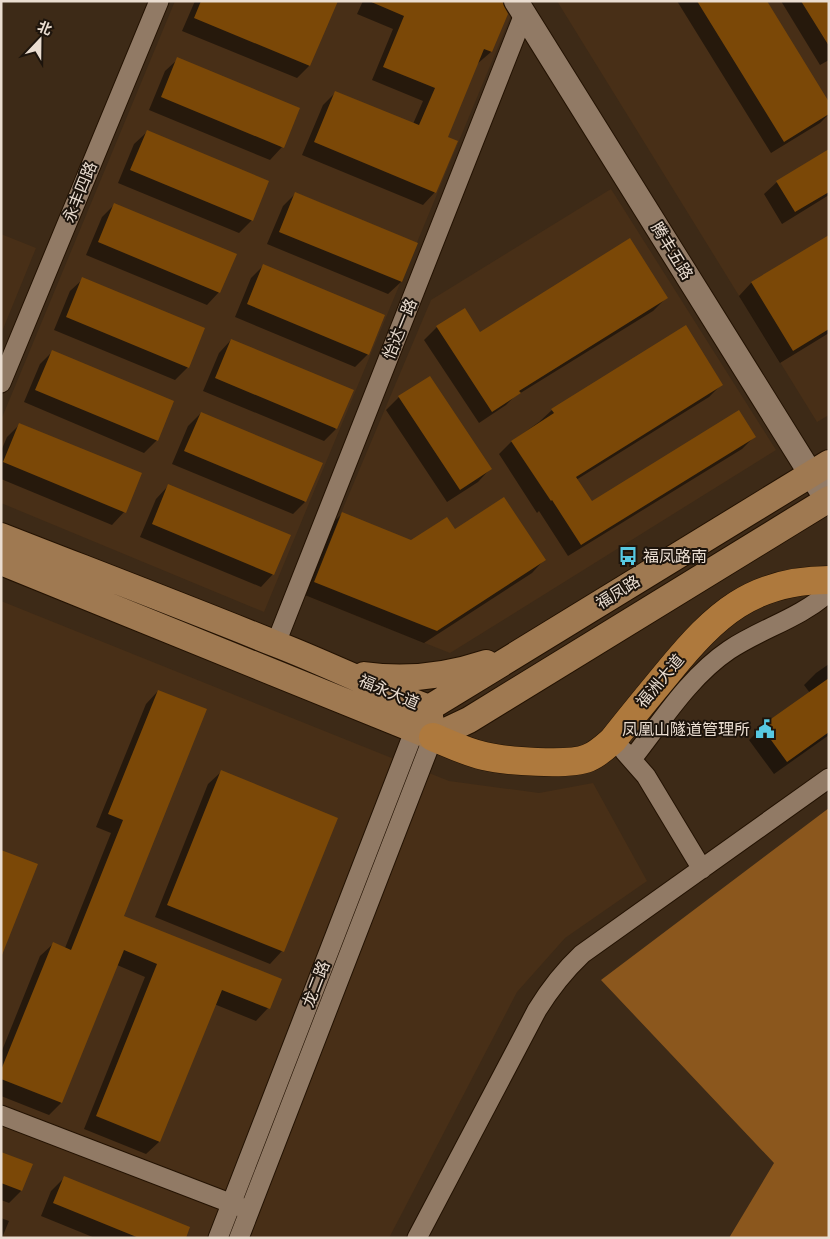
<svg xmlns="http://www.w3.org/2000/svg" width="830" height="1239" font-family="Roboto,'Noto Sans SC',sans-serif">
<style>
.built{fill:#482f17}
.forest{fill:#8b571d}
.shadow{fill:#0007}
.building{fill:#7b4807}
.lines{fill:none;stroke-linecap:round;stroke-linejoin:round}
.minor-casing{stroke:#231202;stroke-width:21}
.tertiary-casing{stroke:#231202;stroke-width:26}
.secondary-casing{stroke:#231202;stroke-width:28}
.primary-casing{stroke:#231202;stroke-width:29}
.minor{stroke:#917a65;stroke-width:19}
.tertiary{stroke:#917a65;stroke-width:24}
.secondary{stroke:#9f7951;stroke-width:26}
.primary{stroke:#ae793d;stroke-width:28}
.labels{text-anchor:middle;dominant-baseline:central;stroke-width:4;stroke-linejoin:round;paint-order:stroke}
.street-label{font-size:16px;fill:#eaddd1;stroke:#1d140c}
.poi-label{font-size:16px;fill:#eaddd1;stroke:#1d140c;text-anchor:start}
</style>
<rect width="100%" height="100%" fill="#3d2a17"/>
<path class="built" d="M175,1h329l8,12 -248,599 -263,-109v-83z
M557,1h272v414l-12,7z
M611,189l165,261 -326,203 -144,-57 125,-296z
M1,234l35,14 -35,86z
M1,601l448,180 90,12 54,-10 54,98 -82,57 -48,54 -128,246h-388z"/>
<path class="forest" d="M829,808v430h-100l45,-75 -173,-183z"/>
<path class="shadow" d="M195,1h141l-27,65 -12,12 -115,-47z
M363,1h138l5,13 -15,38 -14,12 -31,74 -11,54 -12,13 -121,-50 21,-50 13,-13 77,32 10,-23 -51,-21 21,-51 -36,-15z
M677,1h88l64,103v10l-9,9 -49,30z
M781,1h48v59l-9,5z
M178,59l104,88 -12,13 -121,-50 16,-39z
M147,132l105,88 -13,13 -121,-50 16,-39z
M829,150v45l-47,29 -18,-30 13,-12z
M296,193l120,50 -15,39 -13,12 -121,-50 16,-38z
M115,204l104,88 -12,13 -121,-50 16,-38z
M829,236v97l-49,30 -41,-67 12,-13z
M263,266l105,88 -13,13 -120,-50 16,-39z
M83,279l105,88 -13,13 -121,-50 16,-39z
M666,298l-13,13 -139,86 -8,8 -27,18 -55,-83 13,-13 27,-17 16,23z
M231,340l105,89 -12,12 -121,-50 16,-38z
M52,352l105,88 -13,13 -120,-51 16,-38z
M722,384l-13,13 -133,83 15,23 163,-66 -12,12 -174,107 -29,-45 -2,2 -38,-59 12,-12 28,-20 13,-12z
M399,397l91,72 -12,13 -31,20 -61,-92z
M201,413l104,89 -12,12 -121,-50 16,-38z
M20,424l120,50 -16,38 -12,13 -111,-46v-28l6,-14z
M168,486l105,88 -12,13 -121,-50 16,-38z
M342,514l69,28 44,-11 89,29 -12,13 -108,70 -122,-49 27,-68z
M829,664v71l-55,39 -25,-34 13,-13 48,-34 -6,-8 12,-12z
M158,691l-36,225 158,64 -12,28 -12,13 -42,-17 -55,138 -13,12 -62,-25 61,-152 -28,-12 -56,138 -12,12 -48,-19v-43l39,-97 13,-12 12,4 46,-115 -15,-6 50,-123z
M221,772l61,179 -12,13 -115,-47 53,-133z
M1,1153l20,38 -12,12 -8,-3z
M64,1178l120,60h-89l-54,-22 10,-25z
M1,1218l8,3 -7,17h-1z"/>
<path class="building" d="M201,1h137l-28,65 -116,-48z
M369,1h133l6,13 -16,38 -8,-3 -36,88 10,4 -22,52 -122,-51 21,-51 84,34 16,-37 -52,-21 21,-51z
M697,1h70l62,101v12l-45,28z
M801,1h28v45z
M177,57l123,51 -16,40 -123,-51z
M147,130l122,51 -16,40 -123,-51z
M829,149v43l-34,20 -19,-31z
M295,192l123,51 -16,39 -123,-50z
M114,203l123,51 -17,39 -122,-51z
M829,235v94l-36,22 -42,-69z
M630,238l38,60 -149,93 2,2 -29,19 -56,-86 29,-18 15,24z
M263,264l122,51 -16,40 -122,-51z
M82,277l123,51 -16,40 -123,-51z
M686,325l37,60 -147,92 16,24 147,-91 17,27 -175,108 -29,-45 -1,1 -40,-60 43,-28 -3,-4z
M231,339l123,51 -17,39 -122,-51z
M52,350l122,51 -16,40 -123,-51z
M430,376l62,93 -32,21 -62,-94z
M201,412l122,51 -17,39 -122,-51z
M19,423l123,50 -16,40 -123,-51z
M168,484l123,51 -17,40 -122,-51z
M504,497l42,63 -109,71 -123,-49 28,-70 69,28 36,-23 8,12z
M829,678v54l-42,30 -26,-36z
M158,690l49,19 -83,207 158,63 -12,30 -48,-19 -62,152 -64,-26 61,-152 -33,-14 -62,153 -61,-24v-9l52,-128 18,8 52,-130 -15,-6z
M221,770l117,48 -54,134 -117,-47z
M1,850l37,14 -36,91h-1z
M1,1152l32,12 -11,27 -21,-8z
M64,1176l126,51 -4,11h-47l-86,-35z"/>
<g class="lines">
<g class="minor-casing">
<path id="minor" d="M1,383l158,-382
M276,643l248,-629
M624,751l22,25 56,93
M632,759c30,-38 57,-82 97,-109 33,-22 70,-31 100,-58
M1,1115l242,93
M218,1238l197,-509
M239,1238l194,-501
M417,1238l120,-228c13,-21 27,-39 45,-56l247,-176"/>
</g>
<g class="tertiary-casing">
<path id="tertiary" d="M516,1l311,499"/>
</g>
<g class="secondary-casing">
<path id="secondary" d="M1,536c92,36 184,71 275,108 52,20 101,45 153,64l2,16
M1,562l429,174
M364,675c42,6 83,1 122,-12
M415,729l14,-21 400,-245
M433,737l36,-17 360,-221"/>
</g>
<g class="primary-casing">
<path id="primary" d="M433,737c17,7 33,15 51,19 21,5 85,10 104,2 10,-4 17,-11 25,-18 18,-23 37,-46 56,-69 46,-56 83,-91 160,-91"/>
</g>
<use href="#minor" class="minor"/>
<use href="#tertiary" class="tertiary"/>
<use href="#secondary" class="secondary"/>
<use href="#primary" class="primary"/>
</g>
<defs>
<g id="bus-bare" transform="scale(1.5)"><path d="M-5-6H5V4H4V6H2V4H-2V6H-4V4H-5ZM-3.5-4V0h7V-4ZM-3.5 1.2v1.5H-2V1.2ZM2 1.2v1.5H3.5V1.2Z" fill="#57c9e2" stroke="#1d140c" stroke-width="2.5" paint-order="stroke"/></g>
<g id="civic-bare" transform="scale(1.5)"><path d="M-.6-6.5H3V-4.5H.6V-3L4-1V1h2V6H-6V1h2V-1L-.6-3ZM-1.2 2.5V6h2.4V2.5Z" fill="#57c9e2" stroke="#1d140c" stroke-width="2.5" paint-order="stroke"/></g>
</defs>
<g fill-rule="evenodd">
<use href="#bus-bare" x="628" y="556"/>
<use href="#civic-bare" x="765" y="729"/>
</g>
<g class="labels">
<g class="street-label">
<text transform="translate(80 192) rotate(-68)">永丰四路</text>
<text transform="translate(672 251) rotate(58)">腾丰五路</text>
<text transform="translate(400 329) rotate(-68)">怡达一路</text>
<text transform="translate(618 592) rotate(-32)">福凤路</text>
<text transform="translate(660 681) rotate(-50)">福洲大道</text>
<text transform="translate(389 692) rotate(23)">福永大道</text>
<text transform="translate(316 984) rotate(-69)">龙二路</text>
</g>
<g class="poi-label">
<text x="643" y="556">福凤路南</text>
<text x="750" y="729" text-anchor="end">凤凰山隧道管理所</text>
</g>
</g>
<rect width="830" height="1239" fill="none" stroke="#eaddd1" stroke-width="5"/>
<g transform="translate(40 40) rotate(22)" stroke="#1d140c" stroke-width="4" paint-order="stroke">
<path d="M0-4L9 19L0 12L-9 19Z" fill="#eaddd1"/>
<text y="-8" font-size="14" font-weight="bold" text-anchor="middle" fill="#eaddd1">北</text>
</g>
</svg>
